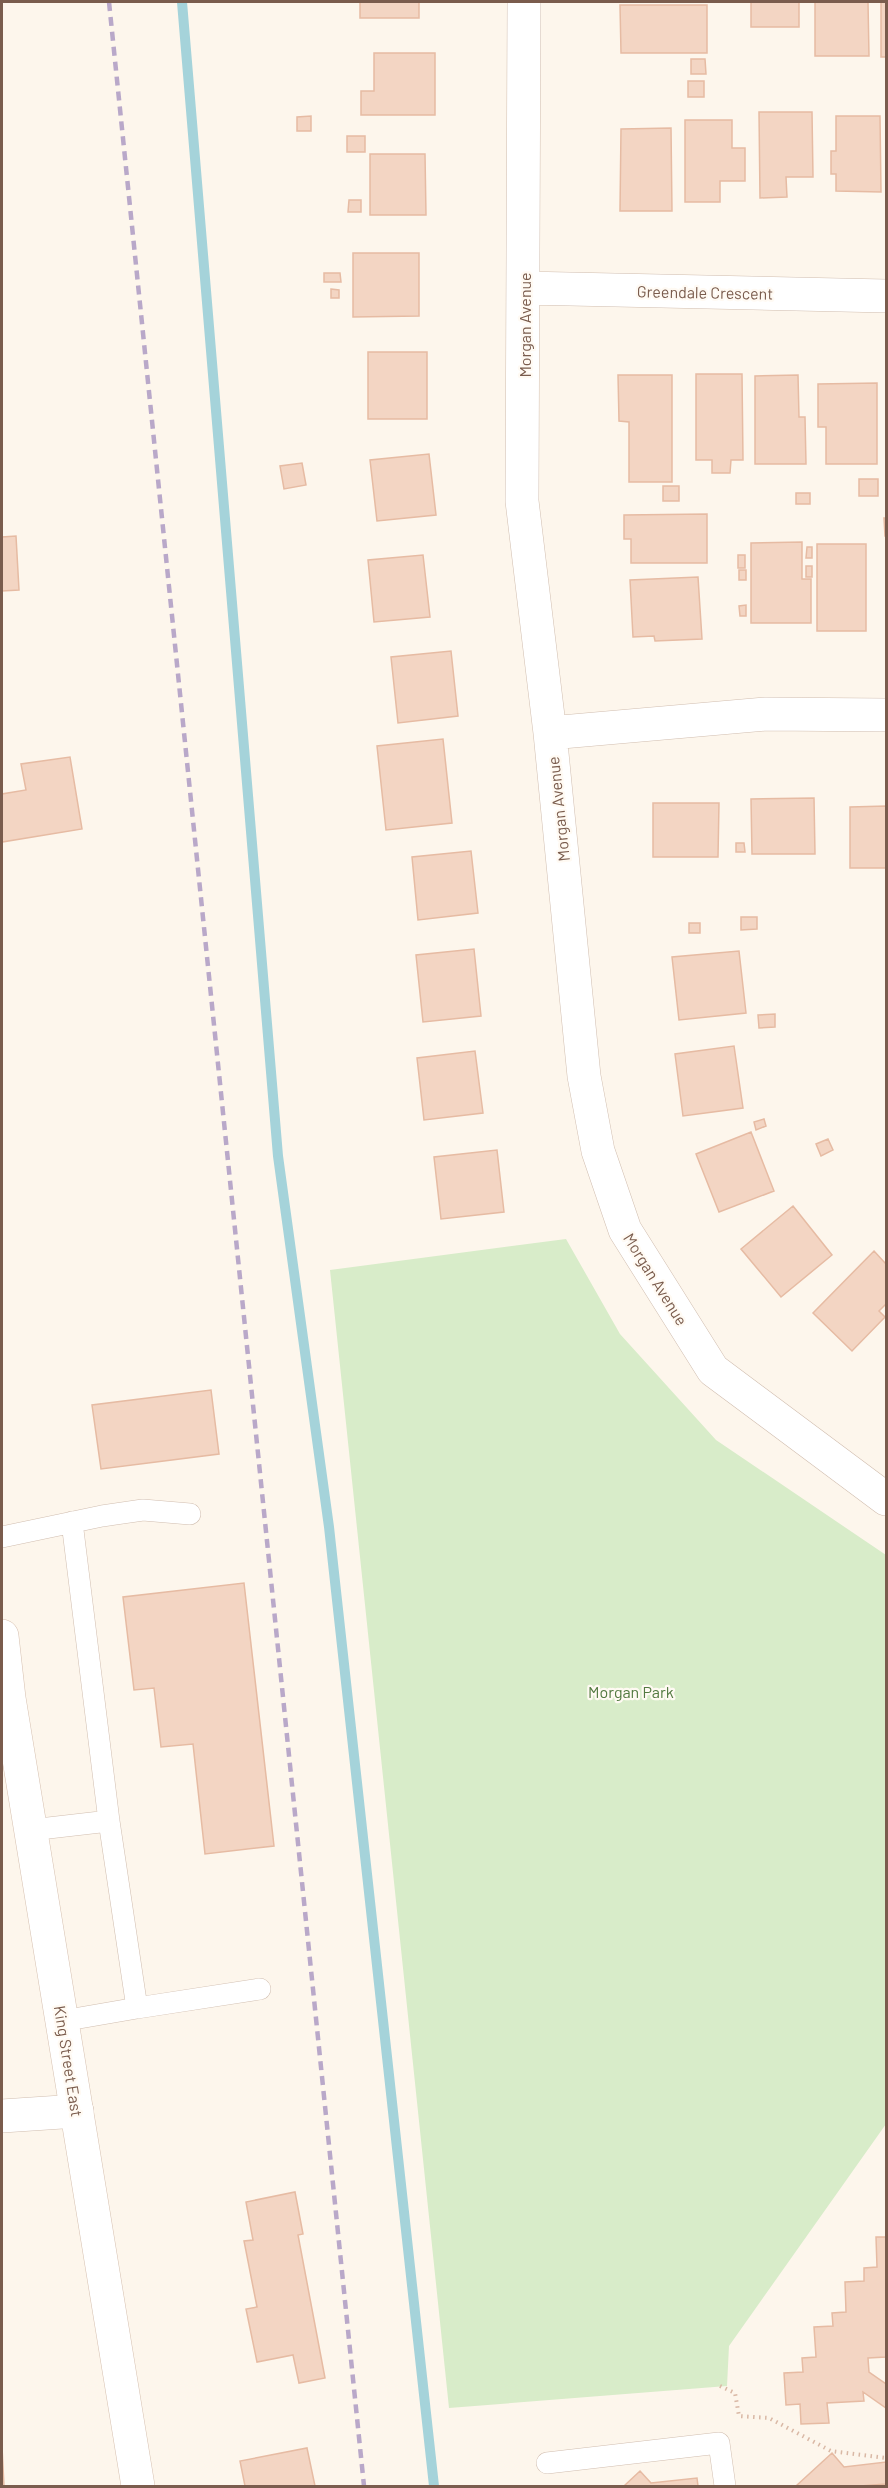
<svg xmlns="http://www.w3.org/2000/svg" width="888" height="2488" font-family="Barlow,sans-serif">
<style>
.green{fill:#d8ecc9}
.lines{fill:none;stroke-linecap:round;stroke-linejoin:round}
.stream{stroke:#a5d3da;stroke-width:10}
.building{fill:#f3d5c3;stroke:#e6bba3;stroke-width:1.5}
.service-casing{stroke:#d1beb0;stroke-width:22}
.minor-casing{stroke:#d1beb0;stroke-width:34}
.secondary-casing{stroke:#d6c0b0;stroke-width:34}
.path{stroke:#d9b8a5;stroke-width:4;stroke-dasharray:1.5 4.5;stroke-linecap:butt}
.service{stroke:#fff;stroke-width:21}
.minor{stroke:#fff;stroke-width:33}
.secondary{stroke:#fff;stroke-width:33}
.rail{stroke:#b9a8c9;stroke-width:4.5;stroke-dasharray:9 6;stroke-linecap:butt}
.labels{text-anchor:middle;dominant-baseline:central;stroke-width:4.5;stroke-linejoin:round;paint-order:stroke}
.street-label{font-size:16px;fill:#7a5c4d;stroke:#fffaf3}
.park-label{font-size:16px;fill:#537a41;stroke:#fffaf3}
</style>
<rect width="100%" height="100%" fill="#fdf6ec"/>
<path class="green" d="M566,1239l54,95 96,106 170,115v569l-157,222 -2,40 -278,22 -119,-1138z"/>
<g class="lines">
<path class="stream" d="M182,2l96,1154 51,371 105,959"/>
</g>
<path class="building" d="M360,2h59v16h-59z
M751,2h48v25h-48z
M815,2h53l1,54h-54z
M881,2h5v55h-5z
M620,5h87v48h-86z
M374,53h61v62h-74v-24h13z
M691,59h14l1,15h-15z
M688,81h16v16h-16z
M759,112h53l1,65h-27l1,20 -27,1z
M311,116v15h-14v-14z
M836,116h44l1,76 -45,-1v-17h-5v-23h5z
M685,120h47v28h13v33h-25v21h-35z
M671,128l1,83h-52l1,-82z
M347,136h18v16h-18z
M370,154h55l1,61h-56z
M349,200h12v12h-13z
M353,253h66v63l-66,1z
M324,273h16l1,9h-17z
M331,289l8,1v8h-8z
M368,352h59v67h-59z
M696,374h46l1,86h-12l-1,13h-18v-13h-16z
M618,375h54v107h-43v-60l-10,-1z
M798,375l1,42h6l1,47h-51v-88z
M877,383v81h-51v-37h-8v-43z
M429,454l7,61 -59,6 -7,-61z
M302,463l4,22 -22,4 -4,-23z
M859,479h19v17h-19z
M663,486h16v15h-16z
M796,493h14v11h-14z
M707,514v49h-76v-24h-7v-24z
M884,518h2v18h-1z
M16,536l3,54 -17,1v-54z
M802,542v37h9v44h-60v-80z
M817,544h49v87h-49z
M807,547h5v11h-6z
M423,555l7,62 -56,5 -6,-62z
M738,555h7v13h-7z
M806,566h6v11h-6z
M739,570h7v10h-7z
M698,577l4,62 -47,2 -1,-5 -21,1 -3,-57z
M746,605v11h-6l-1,-10z
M451,651l7,65 -60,7 -7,-66z
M443,739l9,84 -66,7 -9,-84z
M70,757l12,72 -80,13v-48l24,-4 -5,-26z
M814,798l1,56h-63l-1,-55z
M653,803h66l-1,54h-65z
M886,806v62h-36v-61z
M736,843h8l1,9h-9z
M471,851l7,62 -60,7 -6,-63z
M741,917h16v12l-16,1z
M689,923h11v10h-11z
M474,949l7,67 -58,6 -7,-67z
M739,951l7,62 -67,7 -7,-63z
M775,1014v13l-16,1 -1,-13z
M734,1046l9,62 -60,8 -8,-62z
M475,1051l8,62 -59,7 -7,-62z
M764,1119l2,7 -10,4 -2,-8z
M751,1132l23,59 -55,21 -23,-58z
M828,1139l5,11 -12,6 -5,-12z
M497,1150l7,62 -63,7 -7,-62z
M793,1206l39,49 -51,42 -40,-48z
M874,1251l12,13v40l-7,7 6,6 -33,34 -39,-38z
M211,1390l8,64 -118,15 -9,-64z
M244,1583l30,263 -69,8 -12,-110 -32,3 -7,-59 -20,2 -11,-93z
M295,2192l8,42 -5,1 27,143 -26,5 -6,-28 -36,7 -11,-53 11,-2 -13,-66 9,-1 -7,-38z
M876,2237h10v120l-18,1 1,14 17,12v24l-23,-16 1,9 -37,2 2,20 -28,1 -1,-20 -14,1 -2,-32 19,-1 -1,-14 14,-1 -2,-30 19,-1 -1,-13 14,-1 -1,-30 19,-1v-13l13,-1z
M2,2447l2,39h-2z
M307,2448l8,38h-70l-5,-25z
M832,2453l12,14 42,-5v22l-26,2h-64z
M640,2471l11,12 46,-5 1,8h-74z"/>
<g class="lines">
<g class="service-casing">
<path id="service" d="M72,1522l37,299 28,187 123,-19
M2,1537l100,-21 41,-6 47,4
M31,1830l78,-9
M62,2021l75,-13
M547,2463l172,-20 6,43"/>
</g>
<g class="minor-casing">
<path id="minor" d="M524,2l-2,499 28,232 34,343 14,75 27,79 88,140 173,129
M524,288l362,8
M550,733l216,-19 120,1
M2,2116l75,-5"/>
</g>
<g class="secondary-casing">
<path id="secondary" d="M2,1636l7,62 129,788"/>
</g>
<path class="path" d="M720,2386l15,7 4,23 30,2 62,33 55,7"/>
<use href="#service" class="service"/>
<use href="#minor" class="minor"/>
<use href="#secondary" class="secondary"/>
<path class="rail" d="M109,2l255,2484"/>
</g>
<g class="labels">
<g class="street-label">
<text transform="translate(705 292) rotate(1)">Greendale Crescent</text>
<text transform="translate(524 325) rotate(-90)">Morgan Avenue</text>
<text transform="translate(558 809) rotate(-96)">Morgan Avenue</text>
<text transform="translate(656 1279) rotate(58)">Morgan Avenue</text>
<text transform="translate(69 2061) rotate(81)">King Street East</text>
</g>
<g class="park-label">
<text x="631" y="1691">Morgan Park</text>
</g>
</g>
<rect width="888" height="2488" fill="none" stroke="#7a5c4d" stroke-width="6"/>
</svg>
